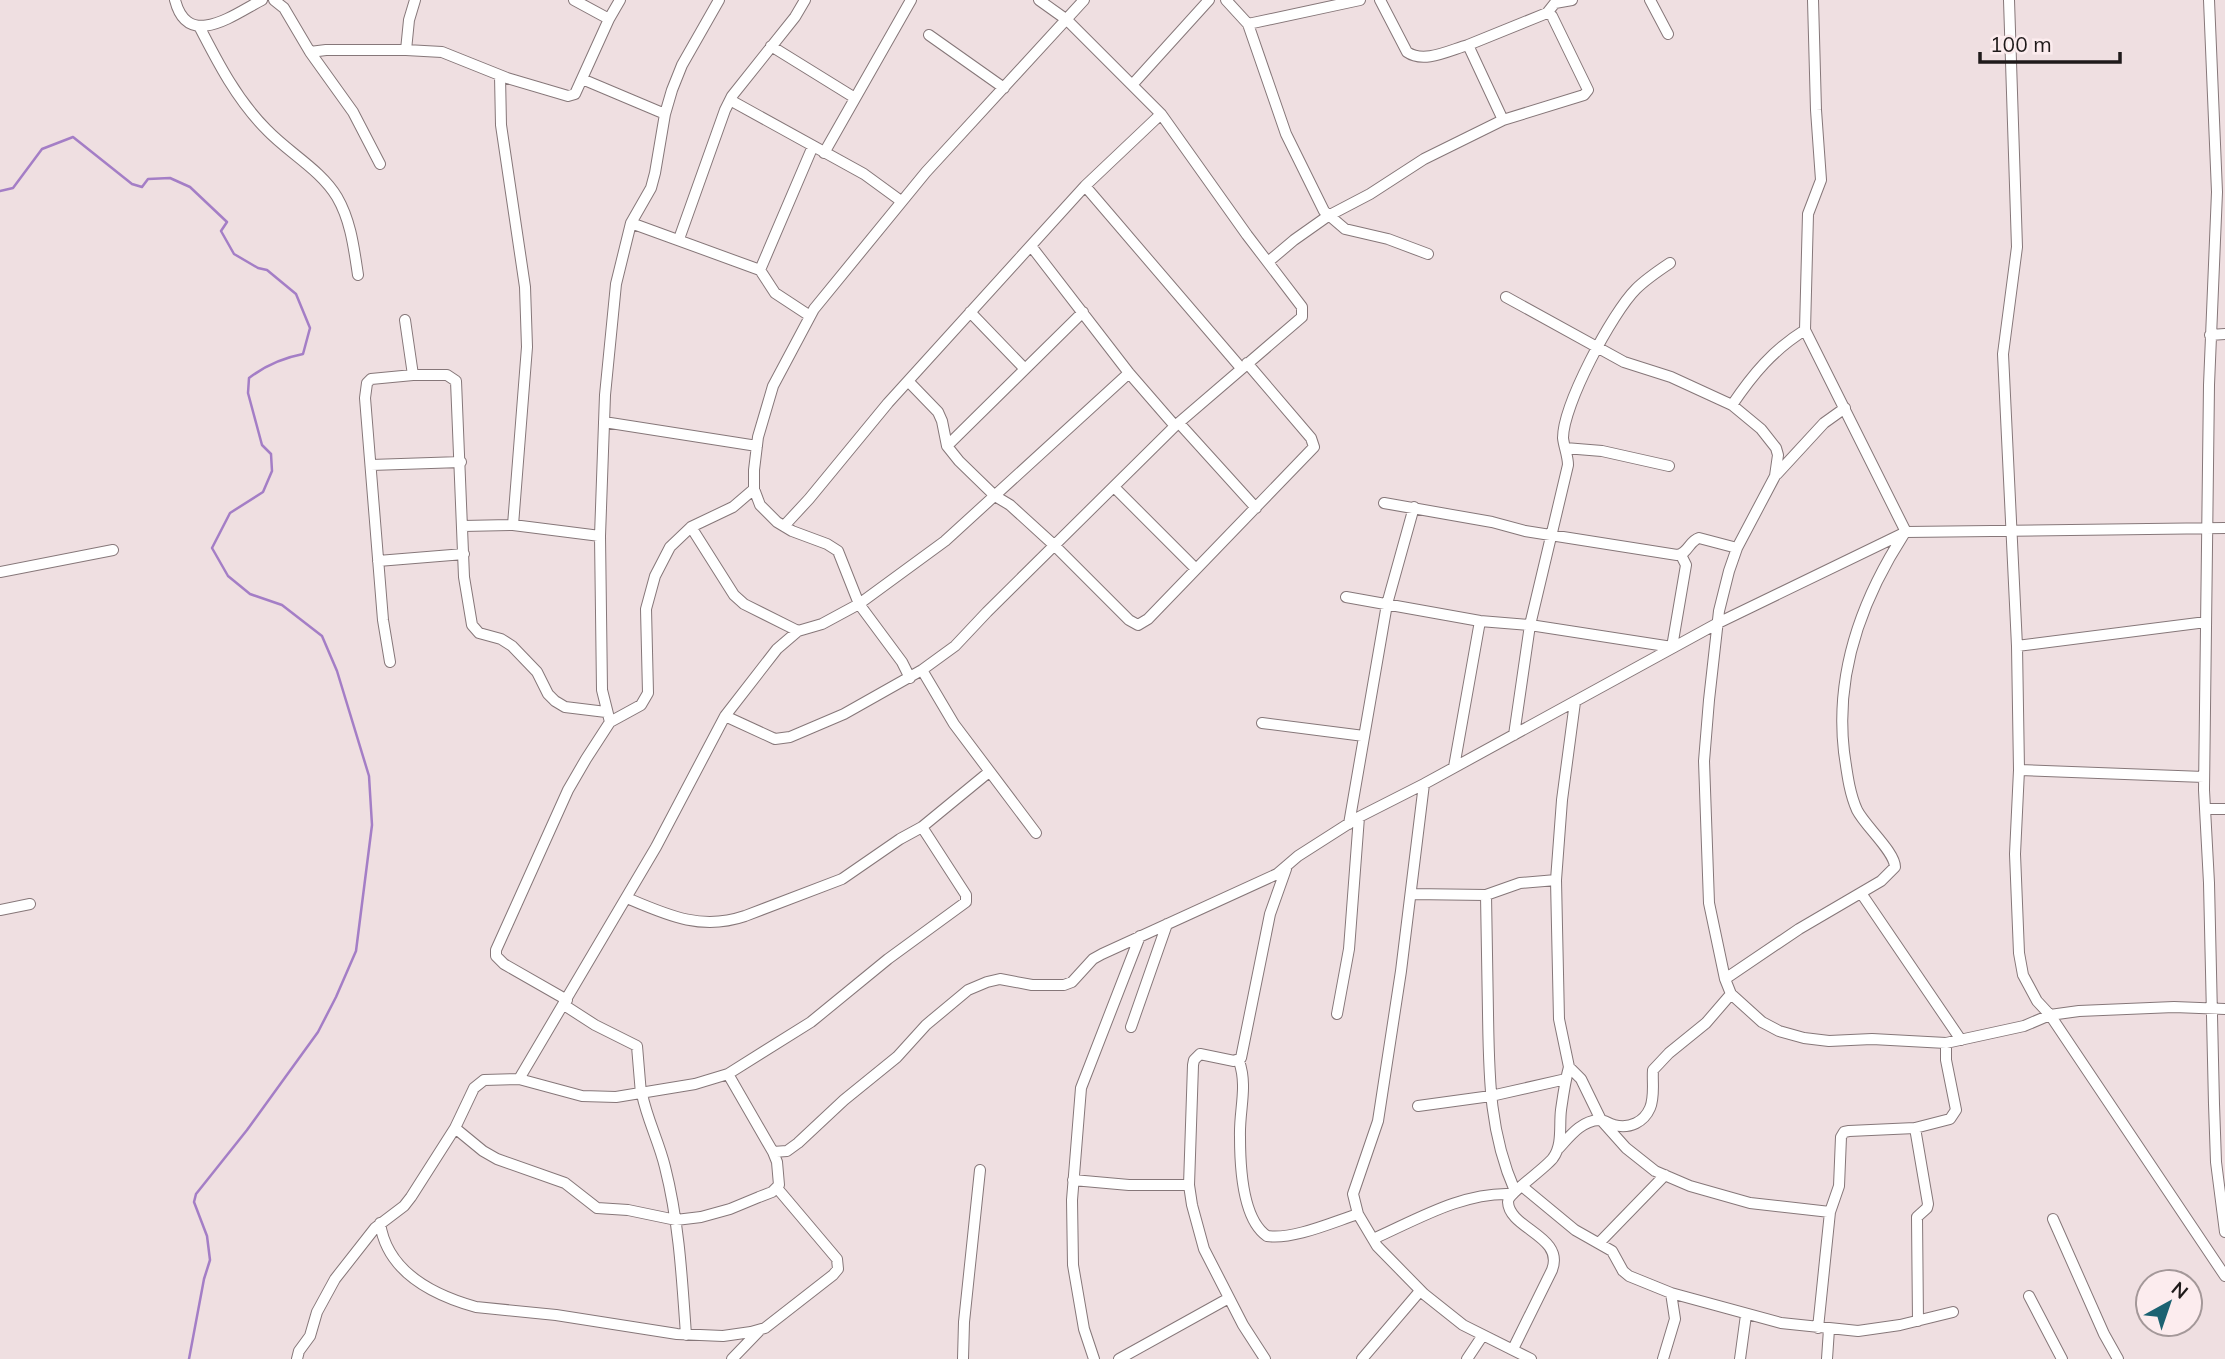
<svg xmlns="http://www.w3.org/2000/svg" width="2225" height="1359" font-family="Mulish,sans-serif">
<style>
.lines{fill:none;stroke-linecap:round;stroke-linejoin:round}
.stream{stroke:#a47ec6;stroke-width:2.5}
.street-casing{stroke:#867779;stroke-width:12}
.street{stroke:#fff;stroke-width:10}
</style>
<rect width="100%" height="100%" fill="#efdfe1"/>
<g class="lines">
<path class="stream" d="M0,191l13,-3 29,-39 31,-12 59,47 10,3 6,-8 22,-1 20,9 37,35 -6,9 13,23 24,14 9,2 29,24 14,34 -7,26c-21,4 -37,11 -54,24l-1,15 14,52 9,9 1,17 -9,21 -33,21 -18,35 16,28 22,18 32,11 40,31 15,35 32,105 3,49 -16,126 -20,46 -18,35 -71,98 -51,64 -2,8 13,34 3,24 -6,19 -15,80"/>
<g class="street-casing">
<path id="street" d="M175,0c13,51 61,13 87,0
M274,0l10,8 26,44 16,-2h80l36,2 65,26 61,18 7,-2 34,-75 11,-19
M574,0l35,19
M1226,0l22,24 38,110 38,77 21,18 43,10 40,15
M1650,0l18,34
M1813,0l3,110 5,70 -13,34 -3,116 101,202
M2009,0l8,247 -14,107 14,292 2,124 -4,84 4,99 4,22 14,26 13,14 175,261
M2209,0l8,192 -8,193 -5,405 5,93 5,221 2,58 9,70
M1547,13l8,-10 17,-3
M1248,24l112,-24
M199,26c19,37 38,74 68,104 22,23 54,40 70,67 14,24 17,52 21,78
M929,35l75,53
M1468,45l79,-32 5,3 36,74 -4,5 -81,25
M771,46l84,52
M406,50l3,-30 6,-20
M310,52l43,60 27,52
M500,76l1,49 24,162 2,60 -14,178
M582,79l83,35
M1132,85l77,-85
M730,100l134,74 37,27
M824,153l87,-153
M1085,186l156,182
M631,223l129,47
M679,239l46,-129 7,-14 63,-79 10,-17
M1031,246l98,127 46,53
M1268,262l26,-22 34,-24 42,-22 54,-35 79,-39 -35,-75c-18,5 -44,19 -61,7l-27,-52
M1506,297l118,65 47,15 61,28 29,24 15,19 2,7 -3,21 -38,72 -8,23 -10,40 -10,89 -5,61 5,142 16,76 6,15 31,28 17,9 25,7 25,3 43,-2 74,4 78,-17 26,-11 29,-4 95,-4 51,2
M970,312l54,56
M810,316l-35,-23 -15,-23 53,-124
M405,320l8,55h34l9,6 8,196 8,48 7,8 22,6 11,7 25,26 11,22 7,7 10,6 41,5
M2210,335l15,-1
M908,381l30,31 4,9 5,25 12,15 36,35 15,9 45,41 74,74 9,5 10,-6 166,-172 -3,-9 -64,-75
M1732,405c21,-31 41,-55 73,-75
M604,422l153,24
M1179,423l77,85
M947,446l136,-134
M1565,448l37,3 67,15
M371,465l90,-3
M1777,474l47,-51 21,-15
M1114,487l82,82
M1384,503l108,19 33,9 152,24c11,-1 12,-14 22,-17l38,10
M463,526l50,-1 87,11
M784,526l25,-27 79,-96 197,-217 76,-72
M691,527l43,68 10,9 54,27
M378,561l86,-7
M0,572l113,-22
M1346,597l134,24 50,4 142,22 14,-82 -5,-10
M2017,646l189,-24
M390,662l-7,-42 -18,-222 2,-15 4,-4 42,-4
M922,670l32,54 82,109
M910,678l-8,-16 -43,-58 -21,-53 -11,-7 -35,-13 -15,-9 -17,-17 -6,-16v-19l4,-33 15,-51 41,-77 112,-137 158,-172
M1575,702l-13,98 -6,80 3,139 10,48 12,12 20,41 25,28 29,23 35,15 60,17 80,9
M725,716l50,23 15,-2 54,-23 78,-44 33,-24 32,-34 188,-186 127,-109v-10l-55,-72 -86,-121 -94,-94 -28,-20
M610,722l-8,-32 -2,-154 5,-141 11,-111 15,-61 20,-35 4,-15 10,-59 7,-24 10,-25 37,-65
M1262,723l102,13
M1514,735l16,-110 38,-160c0,-9 -4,-18 -5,-27 0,-33 49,-125 73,-149 10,-10 22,-18 34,-26
M1454,767l26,-146
M2019,770l185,7
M1424,784l-23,187 -23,150 -25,73 5,20 19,32 47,48 39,31 68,34
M2206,809h19
M1349,824l38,-220 27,-97
M1861,893l100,147
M1411,894l75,1 34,-12 36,-3
M1486,895c1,39 1,79 2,118 1,63 1,119 27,178
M627,898c40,17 74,33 118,18l97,-37 58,-40 22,-12 67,-55
M0,910l30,-6
M1725,979l74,-50 82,-48 14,-14c0,-15 -30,-41 -38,-57 -8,-18 -10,-38 -13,-58 -9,-78 18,-153 60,-218
M567,1000l-63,-36 -8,-8v-6l72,-160 18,-31 24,-37 31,-17 7,-12 -2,-84 9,-33 15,-29 21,-20 42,-20 21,-18
M564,1005l31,20 42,21 4,48
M1337,1014l12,-65 10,-132
M1131,1027l36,-103
M1239,1061c9,26 0,49 1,76 0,28 2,82 27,99 26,4 66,-14 91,-22
M728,1074l45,78 4,10 2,23 -7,7 -13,5 -29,12 -29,8 -25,3 -48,-10 -31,-2 -32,-25 -68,-24 -14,-8 -28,-23 19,-40 10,-8 35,-1 63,17 34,1 79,-13 33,-10 83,-52 77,-63 78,-57v-7l-44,-68
M519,1079l137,-232 69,-131 52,-67 21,-18 24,-7 37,-20 86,-63 184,-168
M642,1094c5,25 17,48 23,73 14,55 17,111 21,168
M1418,1106l73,-10 75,-17
M1915,1128l13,76 -1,4 -10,9 1,104
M1559,1148c11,-12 22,-27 40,-28 6,0 10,4 15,5 16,4 30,-3 36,-17 5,-12 2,-26 3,-38l16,-17 37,-30 25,-29
M773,1152l14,-1 11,-8 46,-43 53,-43 29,-32 42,-35 19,-8 13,-3 32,6h32l8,-3 21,-23 9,-5 175,-80 21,-18 61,-39 65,-33 294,-161 188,-91 319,-4
M1073,1180l56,5h60
M1523,1187l52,43 37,21 11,20 6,5 42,17 110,30 77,8 42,-6 53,-13
M2053,1219l51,115 14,25
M380,1223c7,49 53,72 96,84l80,8 121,19 46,2 28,-4 14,-4 68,-53 5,-6 -1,-10 -60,-71
M1373,1239c43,-19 89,-47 138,-45
M1599,1243l66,-68
M2029,1296l33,63
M1818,1328l12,-116 9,-26 2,-49 3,-5 5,-1 66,-3 35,-9 6,-9 -10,-50v-17
M1513,1349l39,-79c13,-34 -43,-41 -44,-68 0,-9 37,-33 45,-44 10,-13 6,-33 8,-48 2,-14 4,-29 8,-43
M297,1359l2,-8 11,-15 7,-24 18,-33 40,-51 29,-22 7,-9 44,-69
M732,1359l27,-28
M963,1359l1,-37 16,-152
M1094,1359l-10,-30 -11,-64 -1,-65 9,-112 59,-152
M1119,1359l110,-61
M1265,1359l-22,-34 -39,-76 -12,-44 -3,-20 4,-120 1,-5 6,-6 34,7 7,-3 29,-144 16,-45
M1362,1359l58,-68
M1467,1359l16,-24
M1663,1359l12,-40 -4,-26
M1740,1359l6,-44
M1827,1359l2,-30"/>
</g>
<use href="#street" class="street"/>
</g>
<g transform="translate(2169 1303) rotate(40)"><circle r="33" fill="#fcecee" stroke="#a49899" stroke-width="2"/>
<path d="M0-5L12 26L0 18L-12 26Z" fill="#1b6272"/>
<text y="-10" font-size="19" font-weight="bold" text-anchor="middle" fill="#1f1a1a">N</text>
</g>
<path d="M1980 52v10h140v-10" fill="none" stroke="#1f1a1a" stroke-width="3.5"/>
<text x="1990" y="52" font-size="21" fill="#1f1a1a" stroke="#fcecee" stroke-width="5" paint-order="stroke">100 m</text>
</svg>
